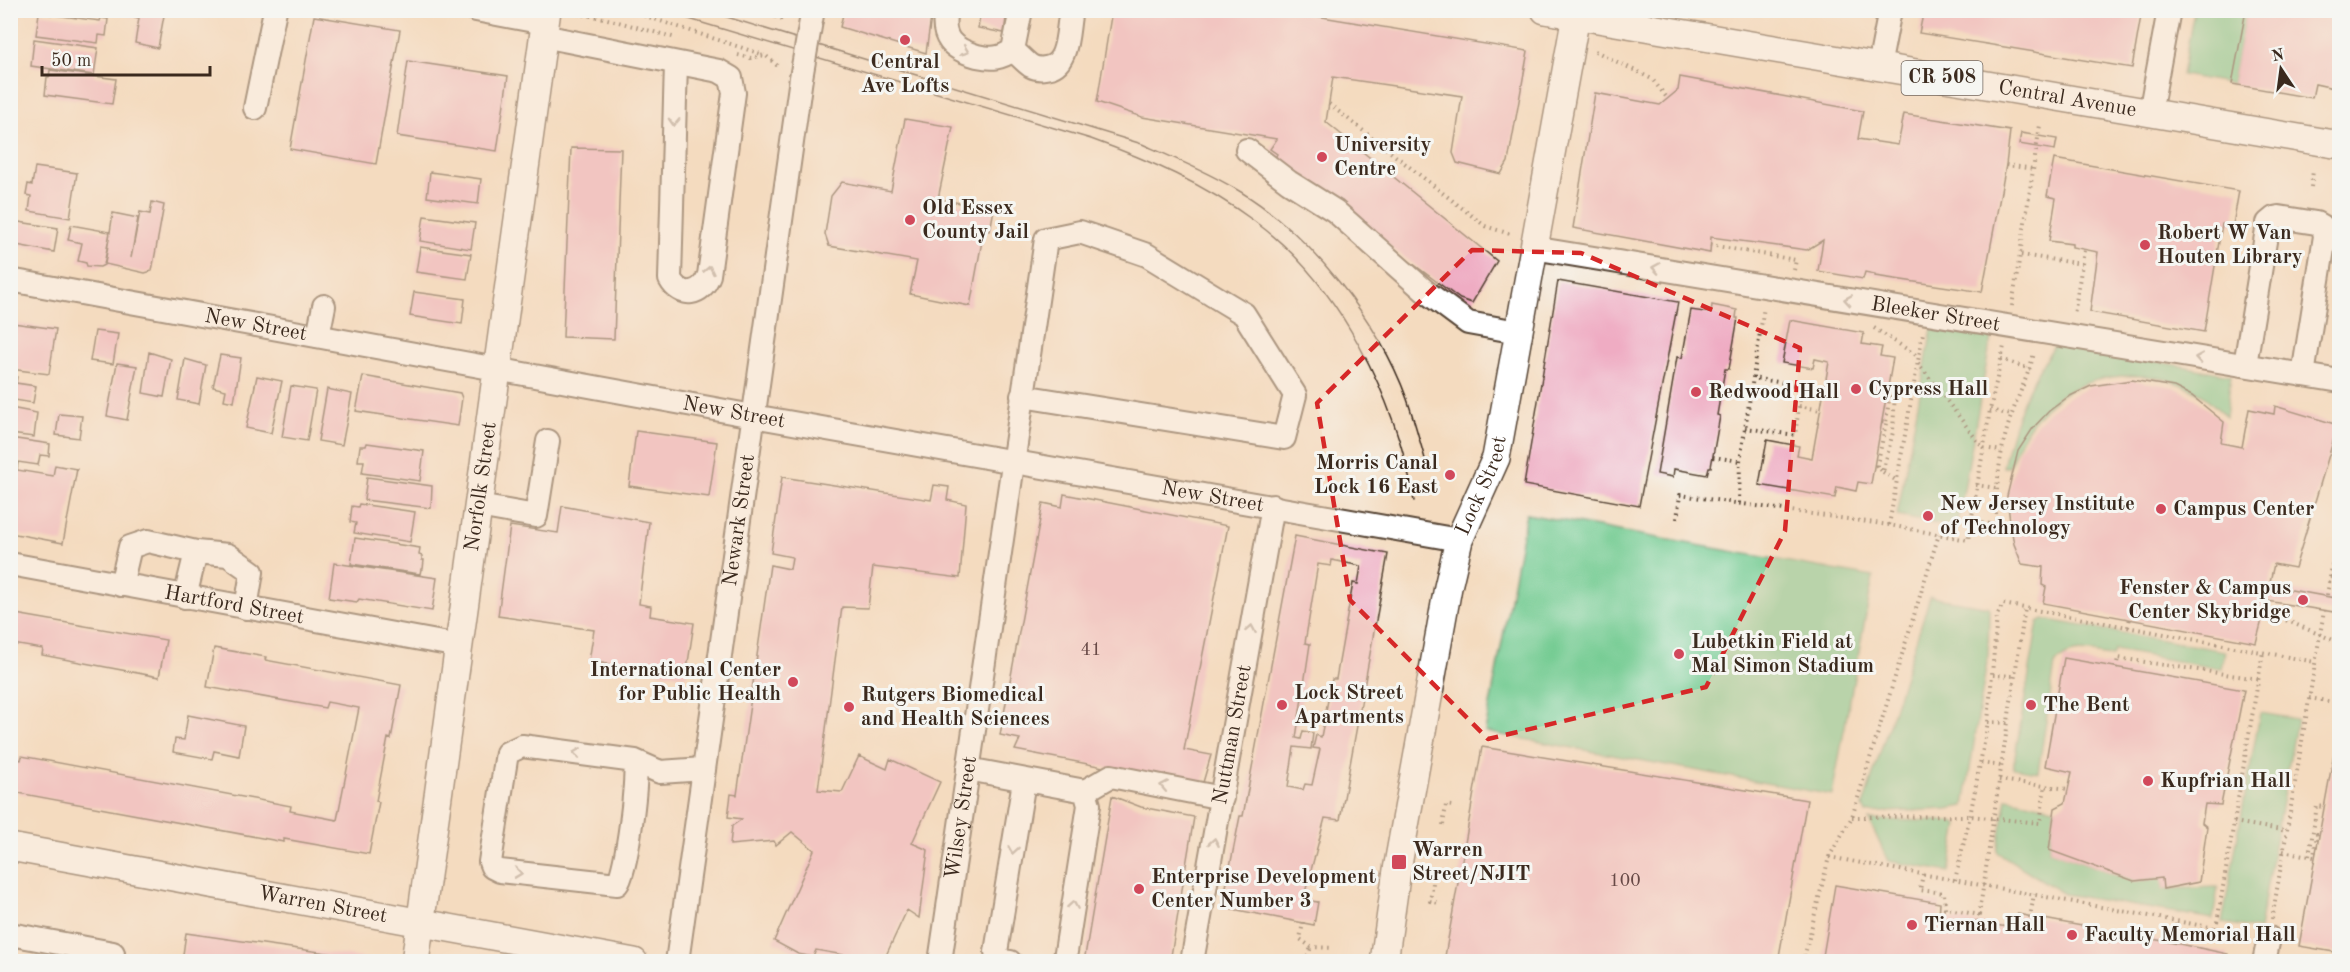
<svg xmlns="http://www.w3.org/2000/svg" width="2350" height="972" font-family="'Old Standard TT',serif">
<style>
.green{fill:#72cb91;stroke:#567a58;stroke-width:1.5}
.building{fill:#efacc3;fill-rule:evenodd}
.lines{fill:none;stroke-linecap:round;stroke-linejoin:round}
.minor-casing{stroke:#574536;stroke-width:26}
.major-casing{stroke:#574536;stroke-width:30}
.path{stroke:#574536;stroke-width:4;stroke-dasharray:1.5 4.5;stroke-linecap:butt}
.minor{stroke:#fff;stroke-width:22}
.major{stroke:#fff;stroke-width:27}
.tram{stroke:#3b2a1e;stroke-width:1.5}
.minor-bridge-casing{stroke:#574536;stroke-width:26;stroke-linecap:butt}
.minor-bridge{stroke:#fff;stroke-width:22}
.oneway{stroke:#a79f9a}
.marked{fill:none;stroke:#d62828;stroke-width:4.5;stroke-dasharray:12 8;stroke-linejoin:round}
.poi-dot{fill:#d1495b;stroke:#f6f6f2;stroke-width:2}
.labels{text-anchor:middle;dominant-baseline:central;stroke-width:6;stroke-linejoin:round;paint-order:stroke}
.number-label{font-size:18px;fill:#684a47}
.shield{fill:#f6f6f2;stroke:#73675e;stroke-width:1.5}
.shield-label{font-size:20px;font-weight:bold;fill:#3b2a1e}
.poi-label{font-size:21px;font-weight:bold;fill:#3b2a1e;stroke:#f6f6f2;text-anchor:start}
.street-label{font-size:21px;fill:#3b2a1e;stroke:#f6f6f2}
</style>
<rect width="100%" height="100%" fill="#f6f6f2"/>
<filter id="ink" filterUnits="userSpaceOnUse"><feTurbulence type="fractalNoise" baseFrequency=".0167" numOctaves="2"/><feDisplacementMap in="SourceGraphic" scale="12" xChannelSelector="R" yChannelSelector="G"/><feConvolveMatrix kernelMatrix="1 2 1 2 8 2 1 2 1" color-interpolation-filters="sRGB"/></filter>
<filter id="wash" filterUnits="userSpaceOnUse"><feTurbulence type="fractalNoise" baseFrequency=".008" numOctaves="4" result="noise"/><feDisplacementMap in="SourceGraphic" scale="24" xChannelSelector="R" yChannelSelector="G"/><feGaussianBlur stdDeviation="1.35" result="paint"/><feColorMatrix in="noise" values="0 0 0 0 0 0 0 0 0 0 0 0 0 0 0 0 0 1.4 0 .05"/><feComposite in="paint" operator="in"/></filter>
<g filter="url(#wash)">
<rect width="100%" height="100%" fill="#f4dbbf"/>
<path class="green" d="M2194,11h52l-14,73 -50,-9z
M1933,323l59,10 -35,195 -60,-12z
M2056,343l175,32 -5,42c-6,-6 -13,-13 -20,-19 -37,-30 -109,-29 -147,-1 -25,17 -40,43 -50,70h-6c11,-50 24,-82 53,-124z
M1526,514l347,63 -41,218 -347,-63z
M1930,597l59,10 -1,48 -24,151 -17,3 -81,4 -3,-7z
M2043,619l182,32 -4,18 -106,-19 -3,6c-22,-2 -42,-11 -57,9l-17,107 -25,-4 25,-146z
M2260,713l37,6 -38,210 -37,-6z
M2007,798l48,10 -6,42 85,31 28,-3 1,11 55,-2 -5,32 -149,-25 -67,-42z
M1869,820l82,1 7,4 -9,47 -61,-11z"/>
<g id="blocks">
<path class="building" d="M95,10h70l-7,38 -23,-5 4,-25z
M844,10h88l-6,43 -86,-26z
M981,10h26l-3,23 -26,-5z
M1112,10h168l248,41 -20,111 -7,12 -44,-11 -4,-10 9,-57 -129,-19 -7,45 171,139 -25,42 -12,-4 -186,-139 3,-6 -7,-5 7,-10 -135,-22 -45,-15z
M1924,10h218l-10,58 -213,-35z
M2246,10h86l8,4 -2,75 -23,-5 -3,14 -80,-14z
M39,13l61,8 1,-3 7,1 -2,17 -7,-1 -1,8 -62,-8z
M314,16l86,14 -24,134 -86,-15z
M34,39l64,9 -4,27 -63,-9z
M408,61l100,15 -11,75 -100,-15z
M50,70l66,9 -4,25 -67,-9 2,-18h2z
M1680,77l183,34 -5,28 40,6 6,-31 106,17 -4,34 -24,127 -107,-16v-2l-10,-2 -2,7 -45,-8 5,-31 -16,10 -96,-13 -1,16 -137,-25 22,-135 65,12 18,-15z
M905,119l48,8 -15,72 56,10 -4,22 -6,-1 -14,76 -60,-12 7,-33 -88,-15 -4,-12 6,-38 11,-14 49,9z
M2021,133l36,6 -2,11 -36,-6z
M571,148l50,1 -7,190 -51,-2z
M2054,159l185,32 -6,34 -11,-1 -18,108 -114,-20 8,-60 -26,-5v-3l-23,-3 7,-43 -9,-2z
M35,167l42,6 -7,45 -41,-7 2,-15 -5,-1 2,-11 4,1z
M430,172l51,7 -3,25 -51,-7z
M152,202l12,3 -12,66 -7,2 -40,-9 8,-51 25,5 -7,40 9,-46 10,2z
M424,216l51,7 -4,26 -51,-8z
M12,221l46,7 -4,24 -43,-8 3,-12 -4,-3z
M71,225l39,7 -6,33 -4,2 -13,-1 -1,-3 -8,-2 4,-18 -14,-3z
M420,247l51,7 -4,25 -51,-7z
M1558,281l120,21 -39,204 -115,-21z
M414,292l51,7 -3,25 -52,-8z
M1712,305l25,5 -1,8h2l-9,51h-4l-8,46 3,1 -9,51h-2l-2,8 -33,-6 -1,8 -16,-3 20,-117 5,1 9,-48 20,3z
M1790,320l74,13 -2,11 20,3 -2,9 13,2 -22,126 -13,-2 -2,9 -19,-4 -2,11 -76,-13 8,-45 32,6 -2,9 15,3 17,-96 -14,-3 -2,9 -31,-5z
M13,323l43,6 -7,45 -39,-5z
M95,331l23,3 -5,30 -23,-3z
M149,352l22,7 -7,38 -21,-4z
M220,355l21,3 -7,44 -10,-2 2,-10 -13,-3z
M185,359l21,6 -7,39 -21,-4z
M117,363l20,3 -10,54 -20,-4z
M10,376l7,1 -1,6 20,3 -3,17 -18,-3 -1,3h-4z
M257,376l25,5 -11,52 -25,-5z
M363,376l97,17 2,5 -4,28 -102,-15z
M2132,380l42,7 18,9 32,26 -3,21 21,4 7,-38 25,5 1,-8 63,19 -43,143 -21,-4 -5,22 71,13v14l-73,-12 -11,42 -213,-40 3,-16 -4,-2 1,-18 -21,-3 -8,-20 -4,-22 -3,-26 11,-45 15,-23 16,-17 19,-14 23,-11z
M291,386l25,4 -9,51 -25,-4z
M327,389l25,5 -10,51 -24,-4z
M10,406l6,3 21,4 -3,24 -24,-3z
M59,414l23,2 -3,22 -23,-3z
M636,431l81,11 -8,55 -80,-11z
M10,438l40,6 -1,12 -9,-1 -2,10 -20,-3 -1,8 36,6 2,-11 22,4 -14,74 -53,-10z
M367,443l57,8 -4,30 -58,-8 2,-12h-6l2,-15h6z
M367,477l65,9 -1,22 -67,-8z
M782,477l149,23 3,-15 15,2 -2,13 19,4 -6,74 -87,-11 -5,41 -26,-1 -24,183 24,2 17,-36 28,13 3,-10 50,23 -28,61 16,7 -9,68 -12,-8 -24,52 -67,-12 -3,7 -15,-3 -24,-13 40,-91 -22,-18 -16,13 -2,-4 -44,4 2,-19 10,-7 -14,-2 3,-23 6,1 33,-230 20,4 2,-12 -21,-4z
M1064,494l164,32 -44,224 27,5 -9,31 -187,-36 5,-11 -20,-4 43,-232 19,4z
M359,504l56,8 -5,30 -56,-9 2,-10 -6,-1 2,-16 6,1z
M562,506l87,16 -10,82 12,2 -1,10 44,7 -8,53 -97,-15 5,-31 -96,-14 12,-90 48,7z
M1295,536l93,18 -48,266 -15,-2 -22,82 15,2 -4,23 -92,-18 18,-91h3zM1332,560l29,6 -3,18 -5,-1 -17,96h-4l-11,58 -5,-2 -3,13 7,1 -8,36 -7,-1 -2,6 -15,-3 6,-40 17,2 2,-16 -10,-2 -2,8 -5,-1 14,-94 -5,-1 13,-79 13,2z
M355,538l65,10 -1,7 3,1v4h2l-1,9h-2l-1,5 -69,-10z
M334,563l103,15 -5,33 -73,-12 -2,3 -28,-4z
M10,613l156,27 -7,37 -117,-22 1,-6 -30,-5 -3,7z
M214,648l52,9 -1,3 136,25 -10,54 -3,-1 -12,63 3,1 -10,52 -85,-15v3l-266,-49v-4l-8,-1v-30l11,2 1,-4 269,50 -1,5 47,9 22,-112 -32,-6 -2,6 -118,-21z
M2064,658l180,32 -23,115 -16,-1 -3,19 5,4 -8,55 -36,7 -1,-11 -28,3 -85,-31 6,-42 10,-5 7,-31 -27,-6z
M188,715l56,11 -5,30 -25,-5 -2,8 -39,-7 2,-13 9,1z
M2336,742h4v211l-41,-7z
M1482,747l325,53 -29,162h-334z
M1112,796l29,11 53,10 -24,145h-86z
M1835,885l105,18 -1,14 76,11 2,-14 173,32 38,8 -1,8h-405z
M186,933l183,26v3h-187z"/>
</g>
</g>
<g filter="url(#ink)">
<use href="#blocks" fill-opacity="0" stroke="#574536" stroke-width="1.5"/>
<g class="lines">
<g class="minor-casing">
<g id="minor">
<path d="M476,10l69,13"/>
<path d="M946,10c-6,28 6,39 31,46 15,3 23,3 36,-6l8,-40"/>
<path d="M543,36l176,35 12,7 3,15 -25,182c-7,20 -28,24 -39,4l6,-216"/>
<path d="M1013,50c6,5 12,12 18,16 4,2 9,3 14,2 23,-1 22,-35 25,-52"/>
<path d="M1879,67l11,-57"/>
<path d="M255,108l20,-98"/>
<path d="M2150,113l19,-103"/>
<path d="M1247,150l42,32 46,29 90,80 43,32 50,9"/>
<path id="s1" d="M1533,248l807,133"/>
<path id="s2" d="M10,280l743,136 706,124"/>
<path d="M318,336l6,-30"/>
<path d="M2245,365l23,-142 6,-5 5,-1 37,6 7,4 2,9 -22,139"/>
<path d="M478,506l58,10 12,-75"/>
<path id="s3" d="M10,564l449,82"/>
<path d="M121,585l9,-38 18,-6 48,11"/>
<path d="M185,597l11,-45 32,3 24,17 -6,36"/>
<path d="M635,761c3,18 -8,111 -18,123l-117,-13 -8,-4 -2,-5 17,-109 15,-7 113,15 25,11 44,-3"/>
<path d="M968,769l117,22 4,14 -24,153 -4,4"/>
<path d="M1085,791l26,-15 111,22"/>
<path d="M10,934l103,19 -1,9"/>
<path id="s4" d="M677,962l124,-884"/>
<path id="s5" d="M940,962l106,-723 34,-7 67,23 77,47 20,12 51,81 -11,43 -262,-42"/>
<path d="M1010,962l-8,-1 -6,-9 28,-171"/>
<path id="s6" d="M1192,962l81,-456"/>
<path d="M2264,962l5,-24"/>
</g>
</g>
<g class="major-casing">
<g id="major">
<path id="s7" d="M1545,10l795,135"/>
<path id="s8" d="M10,847l624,115"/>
<path id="s9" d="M415,962l132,-952"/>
<path id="s10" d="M1384,962l13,-92 51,-283 11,-47 37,-82 81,-448"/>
</g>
</g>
<path class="path" d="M627,10l137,45
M729,10l18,6
M752,10l34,10
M572,13l32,5 72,20
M1595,51l57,28 16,20
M738,55l13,3 14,-3 15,13
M1329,104l156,122 25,8
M2006,165l28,4
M2311,187l2,-16
M1710,245l86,15 -2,10
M2021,255l61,9 -8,51
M2082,264l2,-14
M2012,306l28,-181
M1874,328l45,29
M2001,359l29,10
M1918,363l65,85 19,3
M1799,406l21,4
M1990,410l21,5
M1882,422l4,1 4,-32h5l-2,41 -10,40 -6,-6 9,-43
M1745,428l50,7 7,-49 -49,-8
M1713,457l27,4
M1883,472l14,9
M1976,485l20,3
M1739,503l1,-42 24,-154
M1677,519l3,-24 209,30 79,15 22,-130 14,-64
M1970,523l26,1c0,-37 3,-75 16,-110 7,-21 17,-40 22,-61
M1889,525l34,-192
M2330,577l10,1
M2327,595l13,-76
M2264,611l76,32
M2128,627l2,-9
M2116,668l2,-10 140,21
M1993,675l22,1
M2309,698l31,5
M1988,722l20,1
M1981,763l20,3
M1999,780l69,9
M1852,817l118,-1 70,7 5,-37
M2234,822l53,9
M1443,825l3,-20 7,1
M2283,851l31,6 3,-23 3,1
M2309,856l8,-50 8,1
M1829,857l418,77
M1923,874l-3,16 24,3 1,15 34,7 -2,7
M1955,880l15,-64 18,-94 9,-107 6,-11 312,58
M1433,883l-3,18 9,2
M1979,915l46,-307
M2030,918l4,-24
M2272,919l52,-308
M1303,922l-3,17 11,8 22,1
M2216,928l47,-276
M2174,943l3,-22
M1306,962l5,-15
M1803,962l26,-105 23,-40 87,-283"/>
<use href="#minor" class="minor"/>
<use href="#major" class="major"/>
<path class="tram" d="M659,10l432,129c58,21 113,45 163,82 86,62 142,178 160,280
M704,10l438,134c34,15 67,29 99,48 70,43 138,130 166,207 8,23 14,47 21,70"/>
<g class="minor-bridge-casing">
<path id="minor-bridge" d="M801,78l11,-63"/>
</g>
<use href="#minor-bridge" class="minor-bridge"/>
</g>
<defs><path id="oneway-chevron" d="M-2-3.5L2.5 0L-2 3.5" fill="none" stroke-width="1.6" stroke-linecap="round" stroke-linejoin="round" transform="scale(1.5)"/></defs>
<g class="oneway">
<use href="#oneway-chevron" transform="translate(965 51) rotate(21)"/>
<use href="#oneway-chevron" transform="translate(674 122) rotate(92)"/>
<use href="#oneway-chevron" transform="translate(1656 268) rotate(-171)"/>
<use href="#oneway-chevron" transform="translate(709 270) rotate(-78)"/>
<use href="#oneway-chevron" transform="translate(1848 300) rotate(-171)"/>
<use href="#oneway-chevron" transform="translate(2199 358) rotate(-171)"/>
<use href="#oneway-chevron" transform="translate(1251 629) rotate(-80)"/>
<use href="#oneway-chevron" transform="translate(577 753) rotate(-172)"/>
<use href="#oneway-chevron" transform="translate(1164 786) rotate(-169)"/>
<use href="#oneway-chevron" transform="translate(1214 842) rotate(-80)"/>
<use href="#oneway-chevron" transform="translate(1013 850) rotate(99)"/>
<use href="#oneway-chevron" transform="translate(518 873) rotate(7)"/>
<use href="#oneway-chevron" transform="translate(1073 905) rotate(-81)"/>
</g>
</g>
<path d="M0 0H2350V972H0ZM1472,250l109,3 219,95 -15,183 -79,156 -218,52 -138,-139 -33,-197z" fill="#f4dbbf" fill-opacity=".55" fill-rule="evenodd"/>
<path class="marked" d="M1472,250l109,3 219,95 -15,183 -79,156 -218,52 -138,-139 -33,-197z"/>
<g class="poi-dot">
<circle cx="905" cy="40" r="6"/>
<circle cx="1322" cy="157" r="6"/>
<circle cx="910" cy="220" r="6"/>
<circle cx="2145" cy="245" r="6"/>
<circle cx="1856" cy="389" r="6"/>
<circle cx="1696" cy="392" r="6"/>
<circle cx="1450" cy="475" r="6"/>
<circle cx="2161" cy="509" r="6"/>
<circle cx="1928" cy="516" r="6"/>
<circle cx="2303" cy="600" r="6"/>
<circle cx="1679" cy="654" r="6"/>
<circle cx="793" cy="682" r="6"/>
<circle cx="1282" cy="705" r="6"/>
<circle cx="2031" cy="705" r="6"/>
<circle cx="849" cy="707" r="6"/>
<circle cx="2148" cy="781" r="6"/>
<rect x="1391" y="854" width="16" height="16" rx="3"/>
<circle cx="1139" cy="889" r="6"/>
<circle cx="1912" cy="925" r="6"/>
<circle cx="2072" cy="935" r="6"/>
</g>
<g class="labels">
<g class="number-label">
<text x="1091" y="650">41</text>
<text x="1625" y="881">100</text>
</g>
<rect class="shield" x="1901.5" y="61" width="81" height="34" rx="4.5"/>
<g class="shield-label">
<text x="1942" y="78">CR 508</text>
</g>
<g class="poi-label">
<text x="905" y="62" text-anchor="middle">Central<tspan x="905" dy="24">Ave Lofts</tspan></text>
<text x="1334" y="145">University<tspan x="1334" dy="24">Centre</tspan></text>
<text x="922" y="208">Old Essex<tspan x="922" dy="24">County Jail</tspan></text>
<text x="2157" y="233">Robert W Van<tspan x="2157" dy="24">Houten Library</tspan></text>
<text x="1868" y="389">Cypress Hall</text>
<text x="1708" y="392">Redwood Hall</text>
<text x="1438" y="463" text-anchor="end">Morris Canal<tspan x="1438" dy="24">Lock 16 East</tspan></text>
<text x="1940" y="504">New Jersey Institute<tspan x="1940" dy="24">of Technology</tspan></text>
<text x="2173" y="509">Campus Center</text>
<text x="2291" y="588" text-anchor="end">Fenster &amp; Campus<tspan x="2291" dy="24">Center Skybridge</tspan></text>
<text x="1691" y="642">Lubetkin Field at<tspan x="1691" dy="24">Mal Simon Stadium</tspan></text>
<text x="781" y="670" text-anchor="end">International Center<tspan x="781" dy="24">for Public Health</tspan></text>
<text x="1294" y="693">Lock Street<tspan x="1294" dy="24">Apartments</tspan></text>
<text x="861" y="695">Rutgers Biomedical<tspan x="861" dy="24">and Health Sciences</tspan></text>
<text x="2043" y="705">The Bent</text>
<text x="2160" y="781">Kupfrian Hall</text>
<text x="1412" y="850">Warren<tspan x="1412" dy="24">Street/NJIT</tspan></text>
<text x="1151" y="877">Enterprise Development<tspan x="1151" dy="24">Center Number 3</tspan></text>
<text x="1924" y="925">Tiernan Hall</text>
<text x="2084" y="935">Faculty Memorial Hall</text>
</g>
<g class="street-label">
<text stroke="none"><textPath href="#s7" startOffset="530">Central Avenue</textPath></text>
<text stroke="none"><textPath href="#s1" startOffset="408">Bleeker Street</textPath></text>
<text stroke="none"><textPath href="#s2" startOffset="250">New Street</textPath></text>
<text stroke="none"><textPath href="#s2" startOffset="736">New Street</textPath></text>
<text stroke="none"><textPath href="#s9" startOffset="480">Norfolk Street</textPath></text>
<text stroke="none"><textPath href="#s10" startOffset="488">Lock Street</textPath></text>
<text stroke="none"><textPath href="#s2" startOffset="1222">New Street</textPath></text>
<text stroke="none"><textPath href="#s4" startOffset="446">Newark Street</textPath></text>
<text stroke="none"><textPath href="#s3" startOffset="228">Hartford Street</textPath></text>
<text stroke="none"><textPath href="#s6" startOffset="231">Nuttman Street</textPath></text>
<text stroke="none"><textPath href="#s5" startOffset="146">Wilsey Street</textPath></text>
<text stroke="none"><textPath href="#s8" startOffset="318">Warren Street</textPath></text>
</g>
</g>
<rect width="2350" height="972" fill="none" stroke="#f6f6f2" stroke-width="36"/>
<g transform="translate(2281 69) rotate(347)" stroke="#f6f6f2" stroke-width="4.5" paint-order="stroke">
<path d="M0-4.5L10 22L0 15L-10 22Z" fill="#3b2a1e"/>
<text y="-9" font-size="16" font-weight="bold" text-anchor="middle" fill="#3b2a1e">N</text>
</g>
<path d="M42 66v9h168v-9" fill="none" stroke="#3b2a1e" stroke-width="3"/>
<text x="51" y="66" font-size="18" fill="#3b2a1e" stroke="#f6f6f2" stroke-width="4.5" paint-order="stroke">50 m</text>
</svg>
